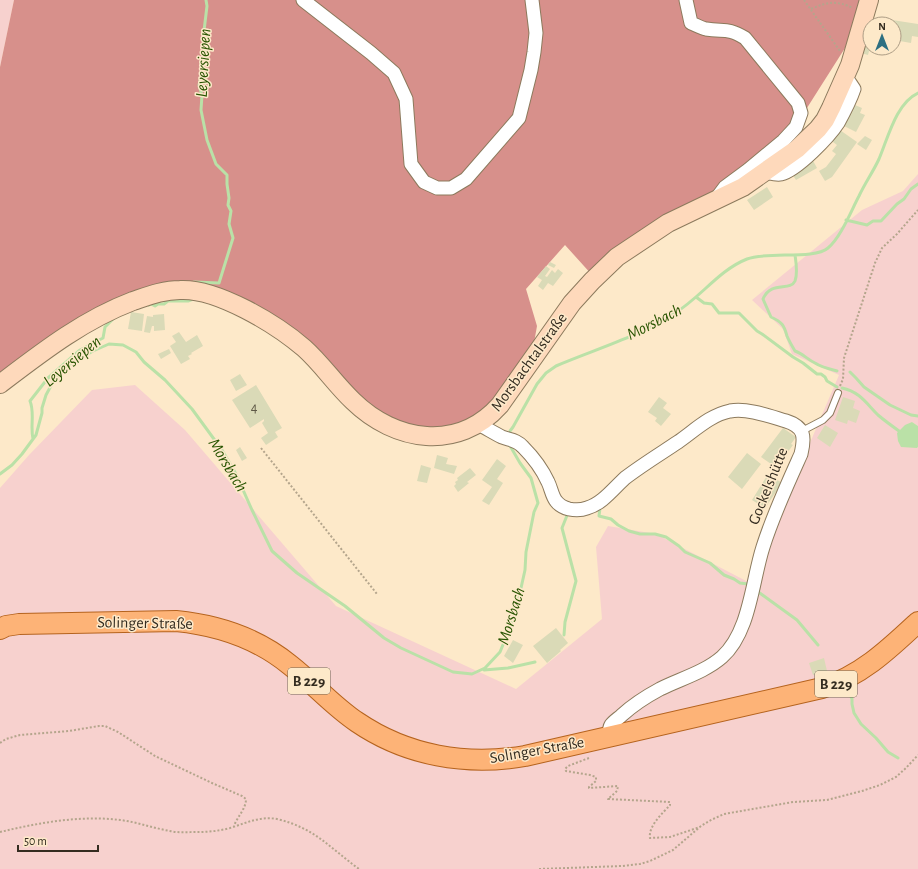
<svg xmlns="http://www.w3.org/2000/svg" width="918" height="869" font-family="'Alegreya Sans',sans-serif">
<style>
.green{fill:#f7d1ce}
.forest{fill:#d7908b}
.water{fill:#bae1a7}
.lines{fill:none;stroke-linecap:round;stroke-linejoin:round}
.stream{stroke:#bae1a7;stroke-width:3}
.building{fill:#dadab7}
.lane-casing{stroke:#8c7a5d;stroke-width:8}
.street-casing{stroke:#8c7a5d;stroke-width:15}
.secondary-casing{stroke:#8c7a5d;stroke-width:20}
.primary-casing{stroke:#b5631e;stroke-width:22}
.path{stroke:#b4a58c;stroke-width:2;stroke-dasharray:2 2;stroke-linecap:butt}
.lane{stroke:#fff;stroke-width:6}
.street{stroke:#fff;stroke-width:13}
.secondary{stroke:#fed9bb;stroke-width:18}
.primary{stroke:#fdb377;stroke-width:20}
.labels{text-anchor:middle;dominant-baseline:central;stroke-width:3;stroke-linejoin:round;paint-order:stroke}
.number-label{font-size:14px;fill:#5e5846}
.shield{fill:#fde9c9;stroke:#706553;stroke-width:1}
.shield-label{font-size:15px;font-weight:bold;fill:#342c20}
.street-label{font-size:16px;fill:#342c20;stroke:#fde9c9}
.water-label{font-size:17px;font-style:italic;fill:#285401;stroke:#fde9c9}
</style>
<rect width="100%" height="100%" fill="#fde9c9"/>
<path class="green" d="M0,0h14l-14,67z
M918,174v252l-6,-4 5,26 1,-1v422h-918v-381l29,-33 63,-65 43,-5 50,45 151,176 180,83 86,-70 -6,-72 12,-21 48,8 94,49 89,-208 -47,-21 -9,-25 -31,-29 110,-90 41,-19z"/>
<path class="forest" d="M14,0h848l-17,48 -59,93 -193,135 -28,-31 -39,44 11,37 -5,28 -51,61 -37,16 -58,-11 -104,-87 -110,-48 -172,95v-313z"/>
<path class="water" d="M912,422l6,4v21l-1,1 -16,-1 -3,-6 -1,-8 8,-8z"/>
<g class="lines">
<path class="stream" d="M846,220l21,5 6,-4h8l16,-17 7,-5 7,-10 7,-5
M795,255c1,7 3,18 0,26 -5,11 -24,-1 -32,18l8,18c11,5 13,8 16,19 2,5 5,10 8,15 8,3 12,8 20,12 6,4 14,6 22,8
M194,282l25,1 14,-45 -4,-14 2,-13 -3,-6 1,-7 -2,-14v-9l-11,-11 -9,-24 -6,-30 1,-15 -3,-10 4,-18 2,-15 -2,-13 4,-33 -1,-6
M696,297l8,6 8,1 7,9h20l18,18 5,3 31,23 10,6 14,11h4l4,3 2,4 10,6
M149,305l2,-1 4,2 3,-2h6l4,-3h20l5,-2
M850,372l6,6 8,9 26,18 21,10 7,1
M842,388c18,4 24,15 36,27 7,6 14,11 21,16
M509,437l1,-6 3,-4 24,-43 9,-11 10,-7c40,-17 82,-29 119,-53 25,-15 44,-43 72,-54 20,-8 67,1 81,-11 13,-11 23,-37 31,-52 6,-13 14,-24 20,-37 9,-21 17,-56 39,-66
M33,439c-3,-13 2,-26 -3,-38l18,-23 32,-28 23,-12 2,-11 9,-9
M0,474l12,-9 10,-11 14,-19 6,-22v-5l4,-13 7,-13 11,-14 29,-17 16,-7 14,1 13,7 8,10 21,18 27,29 30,41 14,24 16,36 20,41 25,22 48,33 39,32 17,10 52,24 19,2 13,-6 15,-16 7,-17 10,-29 8,-36 1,-18 8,-40 4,-9 -7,-25 -11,-15 -11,-19
M598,508h2l-1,8 12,3 7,6 11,6 11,3h15l11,3 13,9 6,6 25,11 14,12 10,4 6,4 8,1
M757,591l40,29 21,25
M564,635l1,-13 11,-41 -14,-53 6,-15
M484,670l24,-2 27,-6
M849,692l3,7v5l2,9 7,11 15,14 12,14 10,6"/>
</g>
<path class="building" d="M892,20l26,4v13l-6,-1 -1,7 -17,-3v-16h-2z
M865,43l5,1v4h8l-2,5 -7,-2 -1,4 -7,-2z
M851,105l4,2v-2l7,3 -2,5 5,2 -9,17 -16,-8z
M837,128l20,14 -25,35 -7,4 -6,-10 7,-4 10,-13 -4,-3 5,-6 -8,-6z
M865,136l7,4 -6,10 -9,-6z
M811,157l6,11 -21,12 -6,-9z
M767,187l6,10 -19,13 -7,-10z
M550,262l6,3 -2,3 -6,-3z
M546,266l4,3 -5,7 2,1 5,-7 3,3 3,-4 5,4 -10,13 -5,-3 -5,7 -5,-4 4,-6 -5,-3z
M131,312l13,2 -2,17 -14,-2z
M164,314l1,16 -11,1v-5h-2l-2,7 -6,-1 3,-16 6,1v-2z
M179,332l7,10 11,-7 6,11 -12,7 1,1 -4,2 2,3 -9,5 -11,-18 6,-4 -4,-6z
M169,349l2,4 -10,6 -3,-5z
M240,374l7,11 -11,6 -6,-11z
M256,385l26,43 -7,4 3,5 -12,8 -5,-7 7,-5 -6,-10 2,-2v-2l-14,9 -18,-28z
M659,397l8,6 -4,5 8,6 -10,12 -6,-5 2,-3 -9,-6z
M843,397l12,4 -2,7 7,3 -4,12 -8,-3 -1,4 -12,-4z
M825,425l13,8 -8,14 -13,-9z
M783,428l13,9 -5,7 2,1 -6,8 -2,-2 -11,15 -13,-9z
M240,447l7,11 -5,3 -6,-11z
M747,453l14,11 -19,25 -14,-12z
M437,455l11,3 -2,6 11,2 -3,8 -20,-6z
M497,459l9,7 -9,13 6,4 -14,22 -7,-4 10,-14 -10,-7z
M421,465l10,3 -4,15 -10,-2z
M470,468l6,7 -9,7 2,1 -11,9 -4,-6 2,-2 -1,-2 3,-2 -1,-2z
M768,474l14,9 -17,25 -13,-8z
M556,628l12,15 -8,7 1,1 -14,12 -14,-17z
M513,640l10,5 -10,18 -9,-7z
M824,658l3,13 -14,4 -4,-12z"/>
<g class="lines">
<g class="lane-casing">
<path id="lane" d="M802,431l21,-11 7,-7 8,-20"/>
</g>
<g class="street-casing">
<path id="street" d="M303,0l68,53 23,20 12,26 5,65 13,18 13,6h14l15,-9 53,-61 12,-48 3,-18 2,-19 -4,-33
M686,0l5,23c5,2 10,5 15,6 18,3 21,-2 39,9l53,65 3,10 -5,14 -13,14 -35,29 -23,17 -6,8
M765,172c5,1 11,3 16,2 16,-4 48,-37 57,-51 5,-9 13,-25 16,-34l-4,-6 -6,-4
M478,424c8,4 16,9 24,13 8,3 15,3 21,10 10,10 19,22 25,35 3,6 4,14 8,19 3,4 9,7 13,8 5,1 13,1 18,-1 15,-4 27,-20 38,-30 17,-13 35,-24 53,-36 16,-11 32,-27 52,-31 18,-3 39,5 56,10 19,6 19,16 15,33 -14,31 -28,61 -38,93 -11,34 -13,85 -41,110 -17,15 -42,22 -62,32 -13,7 -27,16 -38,26 -3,3 -8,6 -11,10 -2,3 -2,8 -2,12"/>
</g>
<g class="secondary-casing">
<path id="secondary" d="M0,384c42,-32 83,-64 133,-83 15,-5 30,-11 47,-11 37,-2 96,34 124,58 18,16 31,36 49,53 42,41 105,51 147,4l72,-102 20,-22 25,-24 51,-34 75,-36 54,-38 21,-20 7,-9 6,-12 19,-43 19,-65"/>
</g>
<g class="primary-casing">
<path id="primary" d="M0,629l6,-3 13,-2 157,-3c41,4 81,17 114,44 23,18 43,41 67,57 50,34 109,44 168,34l297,-68c39,-12 67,-39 96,-66"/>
</g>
<path class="path" d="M804,0l36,51
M811,9c16,-7 25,-9 42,-1
M840,386l3,-7 1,-21 31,-95 7,-15 15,-14 21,-24
M261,448l116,146
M0,743l6,-4 14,-4 49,-4 30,-5h6l13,6 37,24 57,27 30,13 4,3c0,10 -9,18 -12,27
M589,758l-21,8 -3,3 1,2 24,4 6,2v4l-7,6v1l29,-2 -1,5 -9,8 62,3v3c-7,8 -22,21 -20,33l20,-1 30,-10
M0,832c38,-9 80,-17 120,-12 17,2 33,8 50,11 9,2 18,1 27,1 11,0 22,-1 33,-4 16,-5 30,-12 47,-9 38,9 53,29 82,50
M539,869l83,-3 18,-2 10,-3 23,-11 28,-24 10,-6 13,-6 69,-12 34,-2 35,-9 18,-6 16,-8 10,-9 12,-13"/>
<use href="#lane" class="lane"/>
<use href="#street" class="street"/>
<use href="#secondary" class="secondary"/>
<use href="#primary" class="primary"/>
</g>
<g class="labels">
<g class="number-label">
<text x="254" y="408">4</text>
</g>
<g class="shield">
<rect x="288" y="668" width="42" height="26" rx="3"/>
<rect x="815" y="671" width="42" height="26" rx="3"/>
</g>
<g class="shield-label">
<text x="309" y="681">B 229</text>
<text x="836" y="684">B 229</text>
</g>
<g class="street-label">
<text transform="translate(529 362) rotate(-54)">Morsbachtalstraße</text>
<text transform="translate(768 486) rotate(-68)">Gockelshütte</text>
<text transform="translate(145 623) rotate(1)">Solinger Straße</text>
<text transform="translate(537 750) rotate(-10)">Solinger Straße</text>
</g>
<g class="water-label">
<text transform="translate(203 63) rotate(-87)">Leyersiepen</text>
<text transform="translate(654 322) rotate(-27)">Morsbach</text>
<text transform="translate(72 361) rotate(-40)">Leyersiepen</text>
<text transform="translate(228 465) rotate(59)">Morsbach</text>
<text transform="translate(511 616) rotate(-73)">Morsbach</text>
</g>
</g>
<g transform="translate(882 36)"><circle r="19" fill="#fde9c9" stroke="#ad9d85"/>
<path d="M0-3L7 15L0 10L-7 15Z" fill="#2d6f81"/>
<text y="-6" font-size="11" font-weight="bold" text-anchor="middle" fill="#342c20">N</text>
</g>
<path d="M18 845v6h80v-6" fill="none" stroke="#342c20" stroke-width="2"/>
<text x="24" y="845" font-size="12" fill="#342c20" stroke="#fde9c9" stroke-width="3" paint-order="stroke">50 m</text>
</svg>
